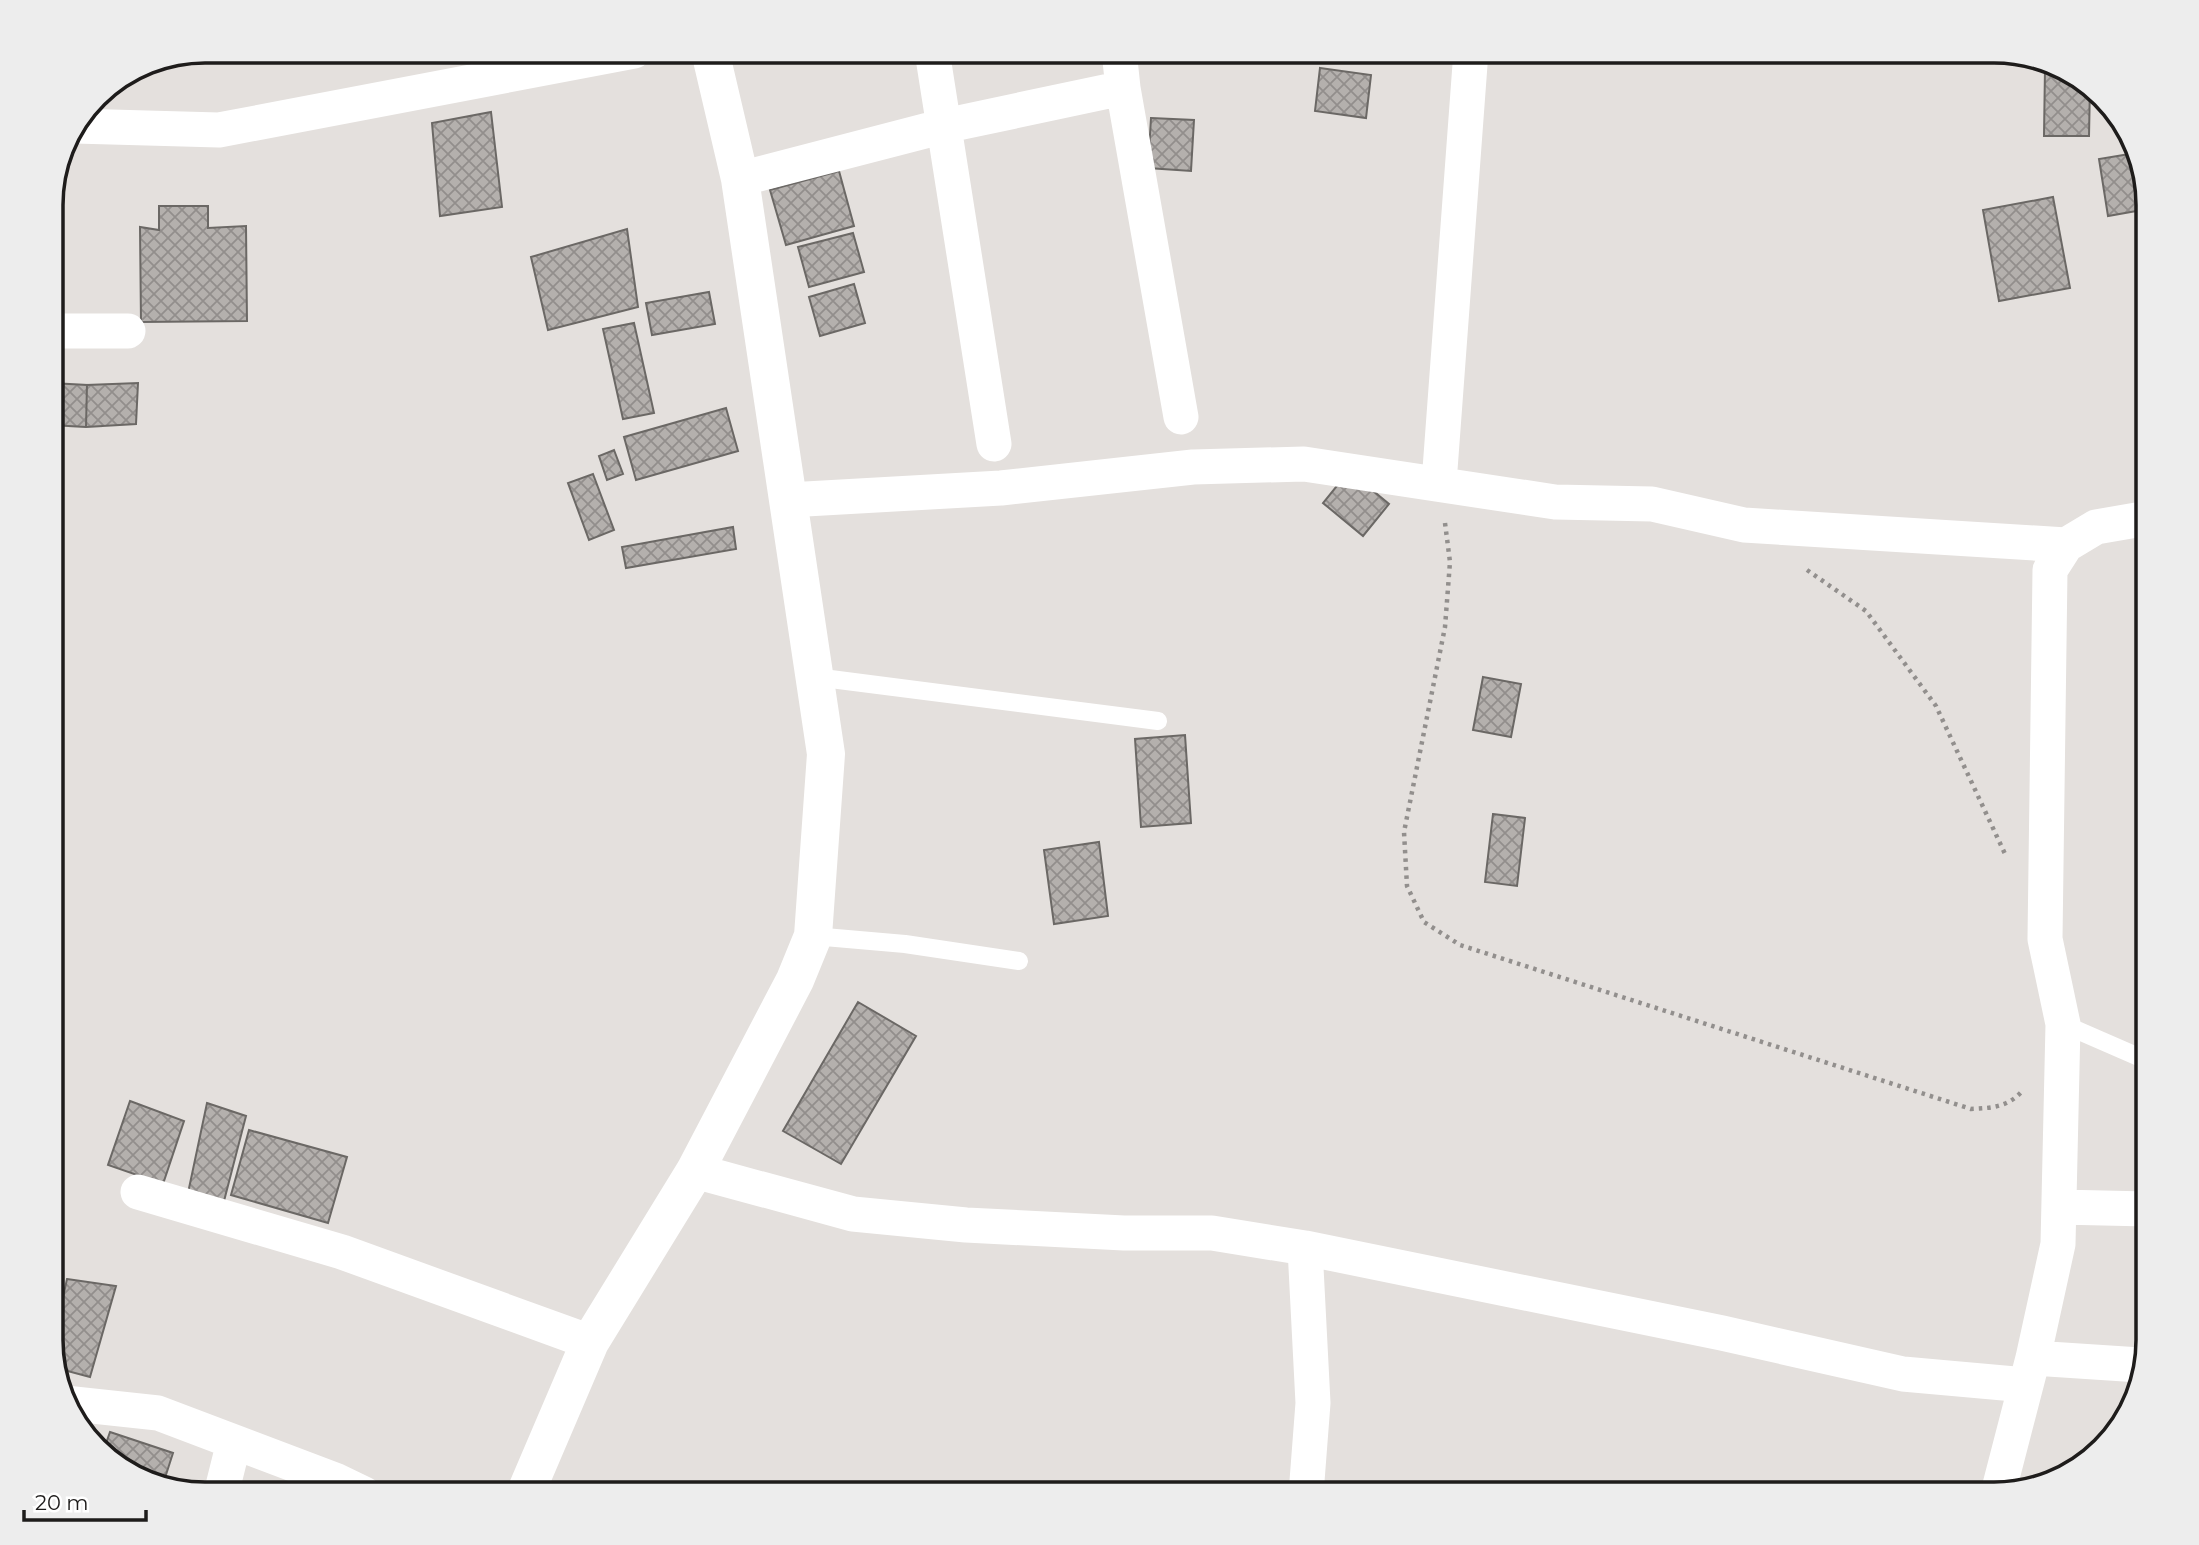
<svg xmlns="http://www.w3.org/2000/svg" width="2199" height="1545" font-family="Montserrat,sans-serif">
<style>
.building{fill:url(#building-cross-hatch);stroke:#6b6865;stroke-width:2}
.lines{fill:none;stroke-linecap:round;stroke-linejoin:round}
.path{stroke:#928f8d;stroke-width:4.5;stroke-dasharray:3.5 5;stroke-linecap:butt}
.lane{stroke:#fff;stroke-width:18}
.street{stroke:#fff;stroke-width:35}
.secondary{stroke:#fff;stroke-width:38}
.rim{fill:none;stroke:#1e1c1b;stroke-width:3.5}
</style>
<defs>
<pattern id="building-cross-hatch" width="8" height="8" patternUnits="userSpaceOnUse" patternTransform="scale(1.75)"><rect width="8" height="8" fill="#b4b0ad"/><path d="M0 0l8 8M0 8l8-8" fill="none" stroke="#928e8c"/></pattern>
</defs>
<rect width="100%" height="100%" fill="#e4e0dd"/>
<path class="building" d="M1320,68l51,7 -5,43 -51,-7z
M2045,68l45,17 -1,51h-45z
M491,112l11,95 -62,9 -8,-93z
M1151,118l43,2 -3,51 -43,-3z
M2136,153l12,56 -40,7 -9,-57z
M839,171l15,55 -68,19 -16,-55z
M55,180h6l1,88 -11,1v-75z
M2053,197l17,91 -71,13 -16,-91z
M159,206h49v22l38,-2 1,95 -106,1 -1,-95 19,3z
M627,229l11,78 -90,23 -17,-73z
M853,233l11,39 -55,15 -11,-40z
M854,284l11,39 -45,13 -11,-39z
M709,292l6,32 -63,11 -6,-32z
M634,323l20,90 -31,6 -20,-90z
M51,383l36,2 -1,42 -35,-2z
M138,383l-2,41 -50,3 1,-42z
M726,408l12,43 -102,29 -12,-43z
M614,450l9,24 -16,6 -8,-24z
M1349,471l40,33 -26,32 -40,-33z
M593,474l21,56 -25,10 -21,-57z
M733,527l3,22 -110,19 -4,-21z
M1483,677l38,7 -10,53 -38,-7z
M1185,735l6,88 -50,4 -6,-88z
M1493,814l32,4 -8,68 -32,-4z
M1099,842l9,74 -54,8 -10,-74z
M858,1002l58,34 -75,128 -58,-33z
M130,1101l54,20 -21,63 -55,-19z
M207,1103l39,13 -22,85 -36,-8z
M249,1130l98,27 -19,66 -97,-28z
M51,1270l9,4 -9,31z
M67,1279l49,7 -26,91 -34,-9 -5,-17z
M110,1432l63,21 -9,28 -53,-18 -8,-11z
M294,1484l31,10h-34z"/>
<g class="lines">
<path class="path" d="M1445,523l5,39 -5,65 -41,205 3,54 17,36 36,23 511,164c21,-1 38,-2 52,-19
M1807,570l59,41 70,95 70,150"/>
<path class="lane" d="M815,677l343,44
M813,936l92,8 114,17
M2063,1024l85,37"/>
<path class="street" d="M932,51l62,393
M1119,51l4,37
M75,126l144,4 415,-79
M740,179l204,-53 179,-38 58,329
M51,331h77
M1439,483l32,-432
M788,500l213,-12 192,-21 111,-3 251,38 97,2 92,21 322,20
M695,1171l158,43 113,11 158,8h88l93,15 417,85 181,41 123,11
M138,1192l204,60 248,90
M2059,1207l89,2
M1305,1248l8,155 -7,91
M2033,1358l107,7
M65,1403l93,10 177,67 29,14
M1998,1493l35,-135 25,-114 5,-220 -18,-85 5,-369 16,-25 30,-18 52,-9
M221,1494l13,-52"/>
<path class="secondary" d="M525,1494l65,-152 105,-171 100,-191 18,-44 13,-182 -86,-575 -30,-128"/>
</g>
<path d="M0 0H2199V1545H0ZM205 63H1994A142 142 0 0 1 2136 205V1340A142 142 0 0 1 1994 1482H205A142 142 0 0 1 63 1340V205A142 142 0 0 1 205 63Z" fill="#ededed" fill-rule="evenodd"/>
<path class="rim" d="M205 63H1994A142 142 0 0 1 2136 205V1340A142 142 0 0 1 1994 1482H205A142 142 0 0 1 63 1340V205A142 142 0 0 1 205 63Z"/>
<path d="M24 1510v10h122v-10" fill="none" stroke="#1e1c1b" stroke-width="3.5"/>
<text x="35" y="1510" font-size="21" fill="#1e1c1b" stroke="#ffffff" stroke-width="5" paint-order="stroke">20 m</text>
</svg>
